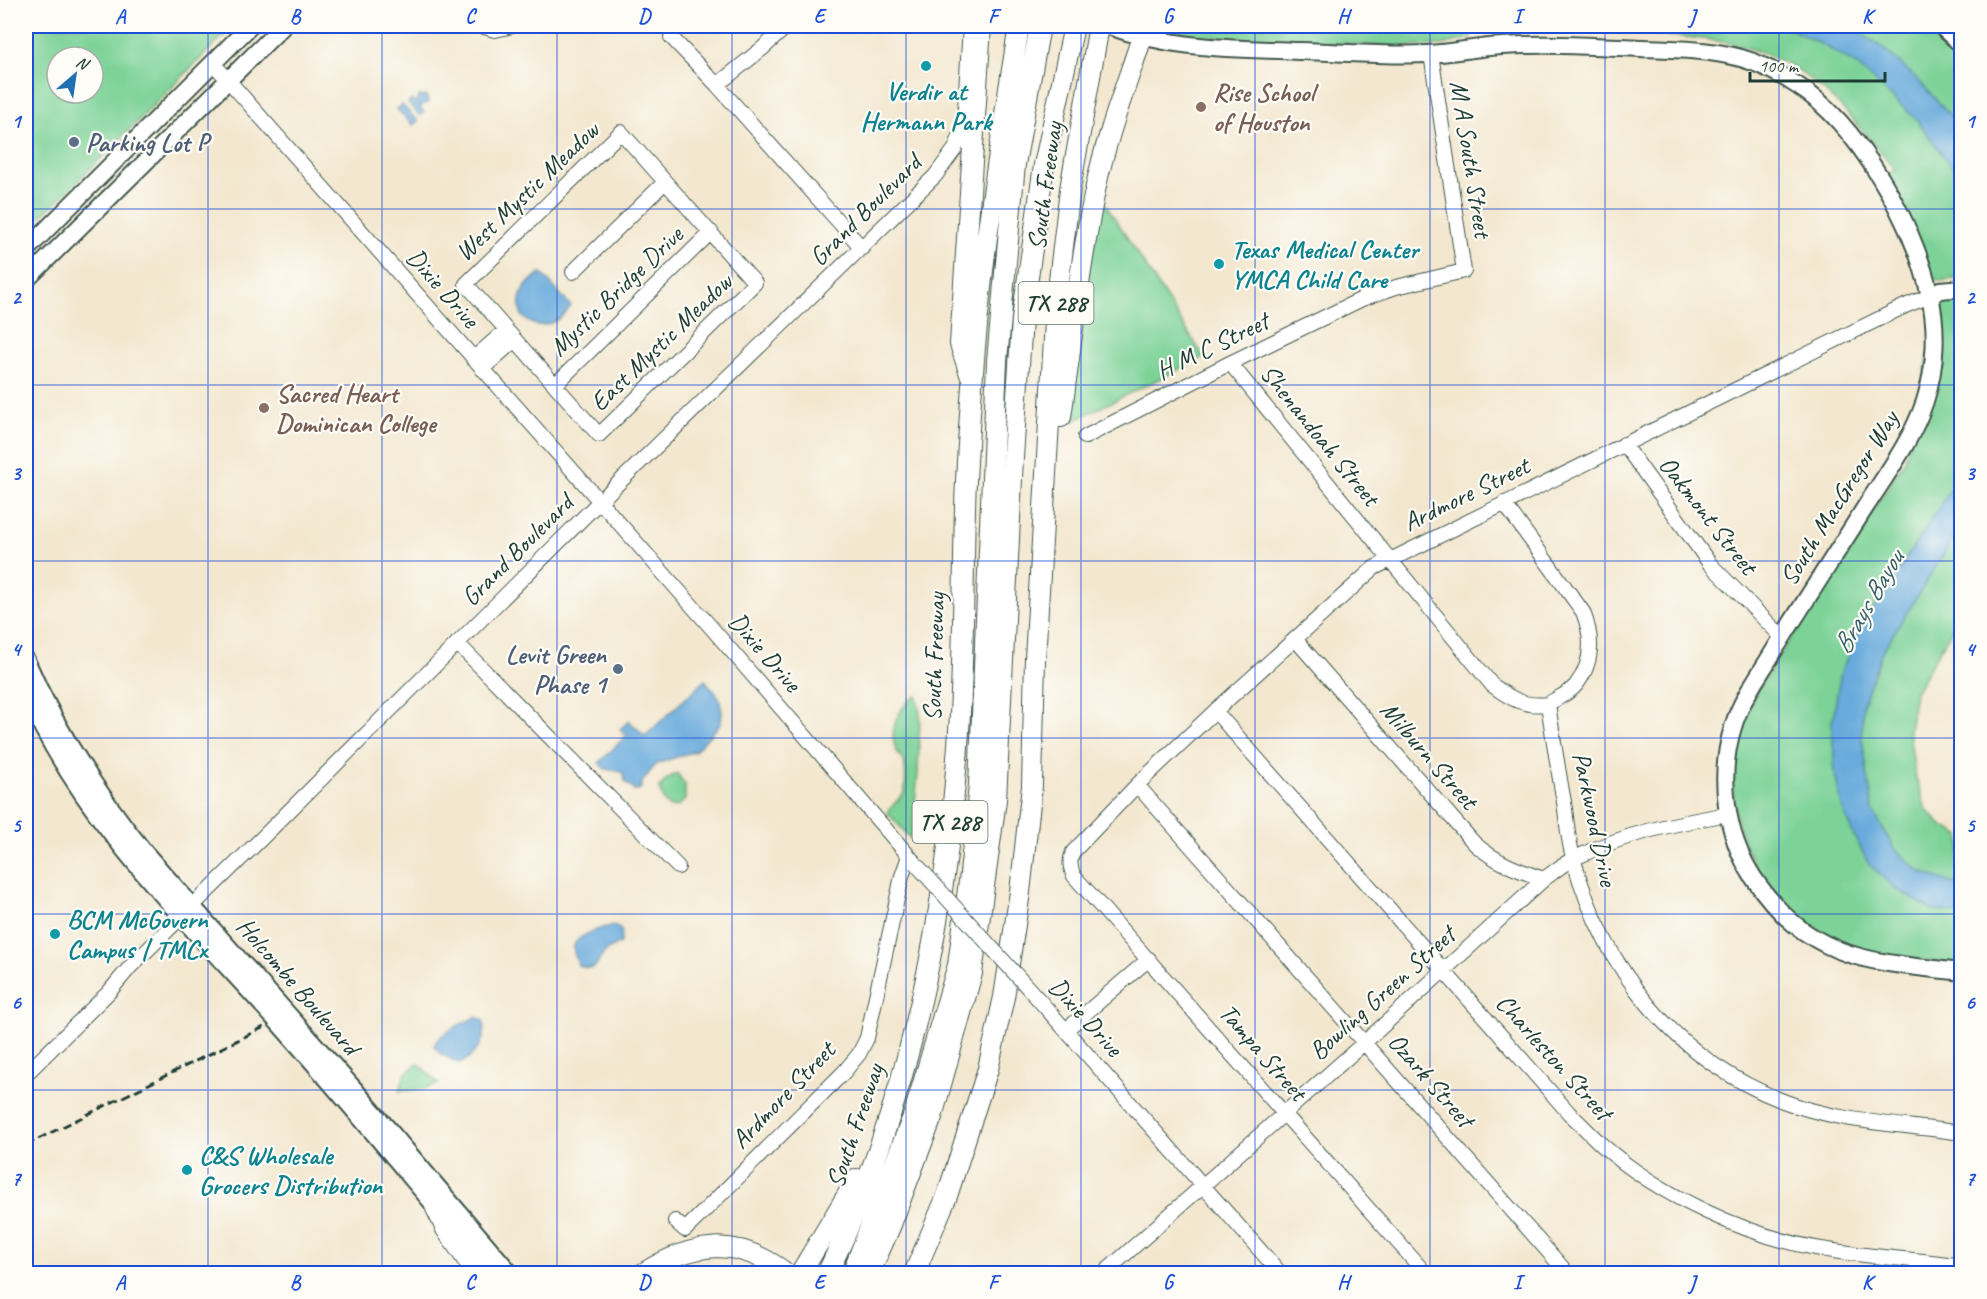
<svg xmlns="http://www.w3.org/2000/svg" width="1987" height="1299" font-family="Caveat,sans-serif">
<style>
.green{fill:#7bd297;stroke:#4d8866;stroke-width:1.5;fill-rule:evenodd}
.water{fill:#67aadc;stroke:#437488;stroke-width:1.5}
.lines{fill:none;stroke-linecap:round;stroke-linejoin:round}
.minor-casing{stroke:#3f564b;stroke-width:16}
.major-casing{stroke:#3f564b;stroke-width:20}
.highway-casing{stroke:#3f564b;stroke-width:22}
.minor{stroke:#fff;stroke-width:14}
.major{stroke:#fff;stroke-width:16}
.highway{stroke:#fff;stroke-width:20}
.rail{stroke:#1f3d34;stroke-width:3;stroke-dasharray:9 4.5;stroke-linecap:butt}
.minor-bridge-casing{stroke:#3f564b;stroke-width:16;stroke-linecap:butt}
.minor-bridge{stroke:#fff;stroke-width:14}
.grid{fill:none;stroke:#1d4ed8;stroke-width:1.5;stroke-opacity:0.55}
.culture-dot{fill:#0f9aa8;stroke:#fdfcf7;stroke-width:2}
.education-dot{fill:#8d6e63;stroke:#fdfcf7;stroke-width:2}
.service-dot{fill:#5c6f8a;stroke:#fdfcf7;stroke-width:2}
.labels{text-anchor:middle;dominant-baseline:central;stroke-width:4.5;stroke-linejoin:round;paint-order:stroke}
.shield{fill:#fdfcf7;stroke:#62766e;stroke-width:1.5}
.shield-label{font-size:24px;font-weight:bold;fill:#1f3d34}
.culture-label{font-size:26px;font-weight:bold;fill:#0d838f;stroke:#fdfcf7;text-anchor:start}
.education-label{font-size:26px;font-weight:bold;fill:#785e54;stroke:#fdfcf7;text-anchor:start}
.service-label{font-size:26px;font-weight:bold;fill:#4e5e75;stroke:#fdfcf7;text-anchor:start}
.street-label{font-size:26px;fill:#1f3d34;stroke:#fdfcf7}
.water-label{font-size:27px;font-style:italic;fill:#355e66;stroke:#fdfcf7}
.neatline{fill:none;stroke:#1d4ed8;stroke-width:2}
.grid-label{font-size:20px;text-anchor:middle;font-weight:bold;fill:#1d4ed8}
</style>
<rect width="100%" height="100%" fill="#fdfcf7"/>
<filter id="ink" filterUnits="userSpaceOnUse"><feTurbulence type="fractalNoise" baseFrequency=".0167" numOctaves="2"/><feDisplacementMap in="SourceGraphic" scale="12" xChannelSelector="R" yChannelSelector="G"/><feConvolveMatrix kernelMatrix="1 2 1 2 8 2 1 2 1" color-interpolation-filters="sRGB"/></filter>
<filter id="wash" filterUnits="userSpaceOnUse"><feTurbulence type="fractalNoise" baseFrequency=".008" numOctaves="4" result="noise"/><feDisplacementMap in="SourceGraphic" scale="24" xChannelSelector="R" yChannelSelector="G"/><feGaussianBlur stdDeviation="1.35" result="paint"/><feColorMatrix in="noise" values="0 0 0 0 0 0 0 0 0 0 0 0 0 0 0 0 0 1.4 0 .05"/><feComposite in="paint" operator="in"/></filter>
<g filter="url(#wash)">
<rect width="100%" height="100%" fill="#f3e7cf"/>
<path class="green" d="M26,26h207l-167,167 -40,37zM57,57h36v36h-36z
M1154,26h775l32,33v219l-21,3 -6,-3 -47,-104 8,-4c-29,-35 -54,-69 -91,-95 -54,-38 -115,-38 -178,-42 -27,-1 -55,-4 -82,-5 -24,0 -49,3 -73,4v6l-28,7 -38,2 -198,-10 -54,-9z
M1103,200l101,157 -133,65 17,-153z
M1961,299v315l-46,78 -6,39 6,44 11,34 14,15 21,12v128c-33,-4 -77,-4 -108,-17 -106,-42 -150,-148 -99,-251l151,-236 34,-149 7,-9z
M917,696l3,19 -2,59 -7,65 -24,-27 18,-20c0,-9 2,-21 -1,-29 -1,-5 -6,-8 -8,-13 -8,-20 2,-44 21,-54z
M677,773l8,12v15l-7,6 -8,1 -6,-6 -5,-13 8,-9z
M418,1063l21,21 -19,6 -21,1 6,-17z"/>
<path class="water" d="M1784,26h65l33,21 35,32 44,48v60l-7,-17 -38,-51 -58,-53 -33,-20z
M420,95l2,2 4,-1 2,6 -9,5 5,5 -4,4 -12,-13 3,-3 4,3z
M402,105l16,16 -5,4 -16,-16z
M541,273l30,33c-12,17 -32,28 -49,10 -7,-19 3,-33 19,-43z
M1961,469v58l-79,125 -19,52 -1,33 11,74 21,37 25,23 33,12 9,2v29l-29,-4 -38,-22 -25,-24 -16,-30 -11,-27 -7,-33 -3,-50 9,-52 17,-40 90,-138z
M705,680l14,17 3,14 -1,12 -26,28 -39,13 -14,18 -1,6 -5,3 -10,-8 -4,-11 -17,-3 -6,-6 29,-29 -1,-2 -3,2 -4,-5 9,-8 16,15z
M613,926l5,1 4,5 -2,11c-5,3 -10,5 -14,8 -11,9 -6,24 -28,14 -1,-5 -6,-14 -4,-20 4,-10 28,-18 39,-19z
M476,1017l7,3c6,17 -7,35 -22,43 -11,-3 -22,-8 -27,-18 7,-13 29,-22 42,-28z"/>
</g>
<g filter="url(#ink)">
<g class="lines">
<g class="minor-casing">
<path id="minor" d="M481,26l14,4 17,-4
M671,37l46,48 145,163
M213,63l496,562 206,238
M717,85l46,-37 24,-22
M621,132l134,151 -156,152 -133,-151z
M573,272l92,-90
M473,359l33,-29
M1230,363l262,322c19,14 32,22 56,19
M482,369l33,-29
M555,385l156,-153
M1085,437l145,-74 132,-64 34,-12 68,-16 -33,-217
M1624,444l86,120 72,73
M1504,503l79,109c10,25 11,50 -7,73 -6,8 -19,13 -28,19 5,33 10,66 16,98 3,20 4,40 10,59 31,110 101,198 209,240 57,22 119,23 179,32
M1295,639l179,204c21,19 43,27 70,36
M457,643l221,224
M1215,711l354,402c11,10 22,22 33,32 58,51 144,91 219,104 47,8 94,10 141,17
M1137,785l431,489
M1039,1000l242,274
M1066,1030l83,-71
M26,1074l83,-82 21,-25 130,-127 339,-338 336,-326 20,-27 9,-23 6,-100
M675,1221l10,9 159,-158 15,-18 8,-16 35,-162 7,-20
M1103,1274l262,-232 179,-163c10,-7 20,-16 31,-21 51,-25 98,-34 153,-44
M1426,1274l-352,-398c-4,-9 -5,-15 -1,-24l64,-67 78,-74 159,-143 531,-262 25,-10"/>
</g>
<g class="major-casing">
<path id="major" d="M1109,26c66,24 122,22 190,25 43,1 87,5 129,3 25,-1 49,-7 74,-8 46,-3 92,0 138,2 33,1 68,1 101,10 21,6 39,16 57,28 60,38 116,138 131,206 9,36 7,75 -4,109 -13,39 -37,71 -59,105 -31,49 -63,98 -94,148 -14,23 -31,46 -39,73 -15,49 -8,107 20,150 56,84 118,85 209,95
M1941,26l21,19
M26,250l224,-224
M26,280l257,-254
M1930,296l10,-6 22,-2
M26,660c30,71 71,133 119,193l209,236 157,185
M26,693c55,126 158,225 249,326 74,83 145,170 218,255"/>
</g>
<g class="highway-casing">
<path id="highway" d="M970,374l-10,-30 21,-318
M1061,417c11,-77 19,-155 35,-231 11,-51 30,-100 46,-149
M435,1206l11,23 31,45
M642,1274c51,-33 96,-38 145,0
M800,1274l57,-95
M827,1274c82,-169 120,-357 132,-543 5,-74 4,-149 6,-223 1,-41 4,-81 7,-122 8,-121 28,-241 47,-360
M852,1274l62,-160 44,-149 12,-91 9,-89 18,-424 18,-197 25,-138
M869,1274l21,-47 42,-110 40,-144 24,-173 17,-342 9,-139 22,-154 30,-139
M914,1274l33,-78 41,-127 16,-72 16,-105 12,-106 3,-127 21,-354 14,-116 29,-163"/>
</g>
<use href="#minor" class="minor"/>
<use href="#major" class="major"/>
<use href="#highway" class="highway"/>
<path class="rail" d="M26,1145l242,-120"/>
<g class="minor-bridge-casing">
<path id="minor-bridge" d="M915,863l124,137"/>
</g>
<use href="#minor-bridge" class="minor-bridge"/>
</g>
</g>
<path class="grid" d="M208,26v1248M382,26v1248M557,26v1248M732,26v1248M906,26v1248M1081,26v1248M1255,26v1248M1430,26v1248M1605,26v1248M1779,26v1248M26,209h1936M26,385h1936M26,561h1936M26,738h1936M26,914h1936M26,1090h1936"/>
<g class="culture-dot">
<circle cx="926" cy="66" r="6"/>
<circle cx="1219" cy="264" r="6"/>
<circle cx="55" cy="934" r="6"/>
<circle cx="187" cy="1170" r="6"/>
</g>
<g class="education-dot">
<circle cx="1201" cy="107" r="6"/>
<circle cx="264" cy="408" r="6"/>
</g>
<g class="service-dot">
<circle cx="74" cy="142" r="6"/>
<circle cx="618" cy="669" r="6"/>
</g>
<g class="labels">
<g class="shield">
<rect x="1018.5" y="282" width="75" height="42" rx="4.5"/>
<rect x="912.5" y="801" width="75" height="42" rx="4.5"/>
</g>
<g class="shield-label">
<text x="1056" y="303">TX 288</text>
<text x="950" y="822">TX 288</text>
</g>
<g class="culture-label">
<text x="926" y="91" text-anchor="middle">Verdir at<tspan x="926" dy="30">Hermann Park</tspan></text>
<text x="1231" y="249">Texas Medical Center<tspan x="1231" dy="30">YMCA Child Care</tspan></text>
<text x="67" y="919">BCM McGovern<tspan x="67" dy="30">Campus | TMCx</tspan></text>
<text x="199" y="1155">C&amp;S Wholesale<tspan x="199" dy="30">Grocers Distribution</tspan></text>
</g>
<g class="education-label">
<text x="1213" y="92">Rise School<tspan x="1213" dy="30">of Houston</tspan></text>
<text x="276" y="393">Sacred Heart<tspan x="276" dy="30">Dominican College</tspan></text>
</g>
<g class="service-label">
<text x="86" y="142">Parking Lot P</text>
<text x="606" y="654" text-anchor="end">Levit Green<tspan x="606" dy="30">Phase 1</tspan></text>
</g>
<g class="street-label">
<text transform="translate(1471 159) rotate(81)">M A South Street</text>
<text transform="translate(1045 186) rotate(-82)">South Freeway</text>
<text transform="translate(527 191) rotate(-44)">West Mystic Meadow</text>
<text transform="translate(865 210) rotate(-45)">Grand Boulevard</text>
<text transform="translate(443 288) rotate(49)">Dixie Drive</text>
<text transform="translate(616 291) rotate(-44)">Mystic Bridge Drive</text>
<text transform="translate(661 342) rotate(-44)">East Mystic Meadow</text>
<text transform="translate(1212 346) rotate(-26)">H M C Street</text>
<text transform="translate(1320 435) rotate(51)">Shenandoah Street</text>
<text transform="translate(1466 494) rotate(-26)">Ardmore Street</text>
<text transform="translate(1839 498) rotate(-58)">South MacGregor Way</text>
<text transform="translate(1708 515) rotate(52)">Oakmont Street</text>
<text transform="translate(517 550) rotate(-45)">Grand Boulevard</text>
<text transform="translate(765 652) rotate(49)">Dixie Drive</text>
<text transform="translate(934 657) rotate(-88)">South Freeway</text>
<text transform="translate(1429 755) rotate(49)">Milburn Street</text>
<text transform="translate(1595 819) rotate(78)">Parkwood Drive</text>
<text transform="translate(298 986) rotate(49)">Holcombe Boulevard</text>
<text transform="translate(1382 993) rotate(-42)">Bowling Green Street</text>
<text transform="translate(1086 1017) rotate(48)">Dixie Drive</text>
<text transform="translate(1263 1052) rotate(49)">Tampa Street</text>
<text transform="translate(1554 1057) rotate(48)">Charleston Street</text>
<text transform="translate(1431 1080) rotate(49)">Ozark Street</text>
<text transform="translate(783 1095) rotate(-46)">Ardmore Street</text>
<text transform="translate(855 1126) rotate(-71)">South Freeway</text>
</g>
<g class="water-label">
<text transform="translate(1868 602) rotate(-60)">Brays Bayou</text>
</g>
</g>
<rect width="1987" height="1299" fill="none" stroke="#fdfcf7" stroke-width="66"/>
<g transform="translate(75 75) rotate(29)"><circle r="28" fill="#fdfcf7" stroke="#a4b0a9" stroke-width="1.5"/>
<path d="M0-4.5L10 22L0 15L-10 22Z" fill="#1f6fb2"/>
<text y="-9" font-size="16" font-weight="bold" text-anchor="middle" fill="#1f3d34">N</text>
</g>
<path d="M1750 72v9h135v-9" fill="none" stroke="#1f3d34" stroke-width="3"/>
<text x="1759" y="72" font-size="18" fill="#1f3d34" stroke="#fdfcf7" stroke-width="4.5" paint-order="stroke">100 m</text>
<rect x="33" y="33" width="1921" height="1233" class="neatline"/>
<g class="grid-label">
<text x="120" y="23">A</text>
<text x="295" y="23">B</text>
<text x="470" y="23">C</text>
<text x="644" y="23">D</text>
<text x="819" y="23">E</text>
<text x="993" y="23">F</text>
<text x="1168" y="23">G</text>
<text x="1343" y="23">H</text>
<text x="1517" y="23">I</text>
<text x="1692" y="23">J</text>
<text x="1867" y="23">K</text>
<text x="16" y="128">1</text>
<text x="1970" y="128">1</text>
<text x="16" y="304">2</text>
<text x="1970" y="304">2</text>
<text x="16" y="480">3</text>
<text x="1970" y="480">3</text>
<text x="16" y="656">4</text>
<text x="1970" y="656">4</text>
<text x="16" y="832">5</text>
<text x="1970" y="832">5</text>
<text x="16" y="1009">6</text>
<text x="1970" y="1009">6</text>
<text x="16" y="1185">7</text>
<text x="1970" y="1185">7</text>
<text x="120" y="1289">A</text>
<text x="295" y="1289">B</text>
<text x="470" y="1289">C</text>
<text x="644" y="1289">D</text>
<text x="819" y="1289">E</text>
<text x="993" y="1289">F</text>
<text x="1168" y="1289">G</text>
<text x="1343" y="1289">H</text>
<text x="1517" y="1289">I</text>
<text x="1692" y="1289">J</text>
<text x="1867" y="1289">K</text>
</g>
</svg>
